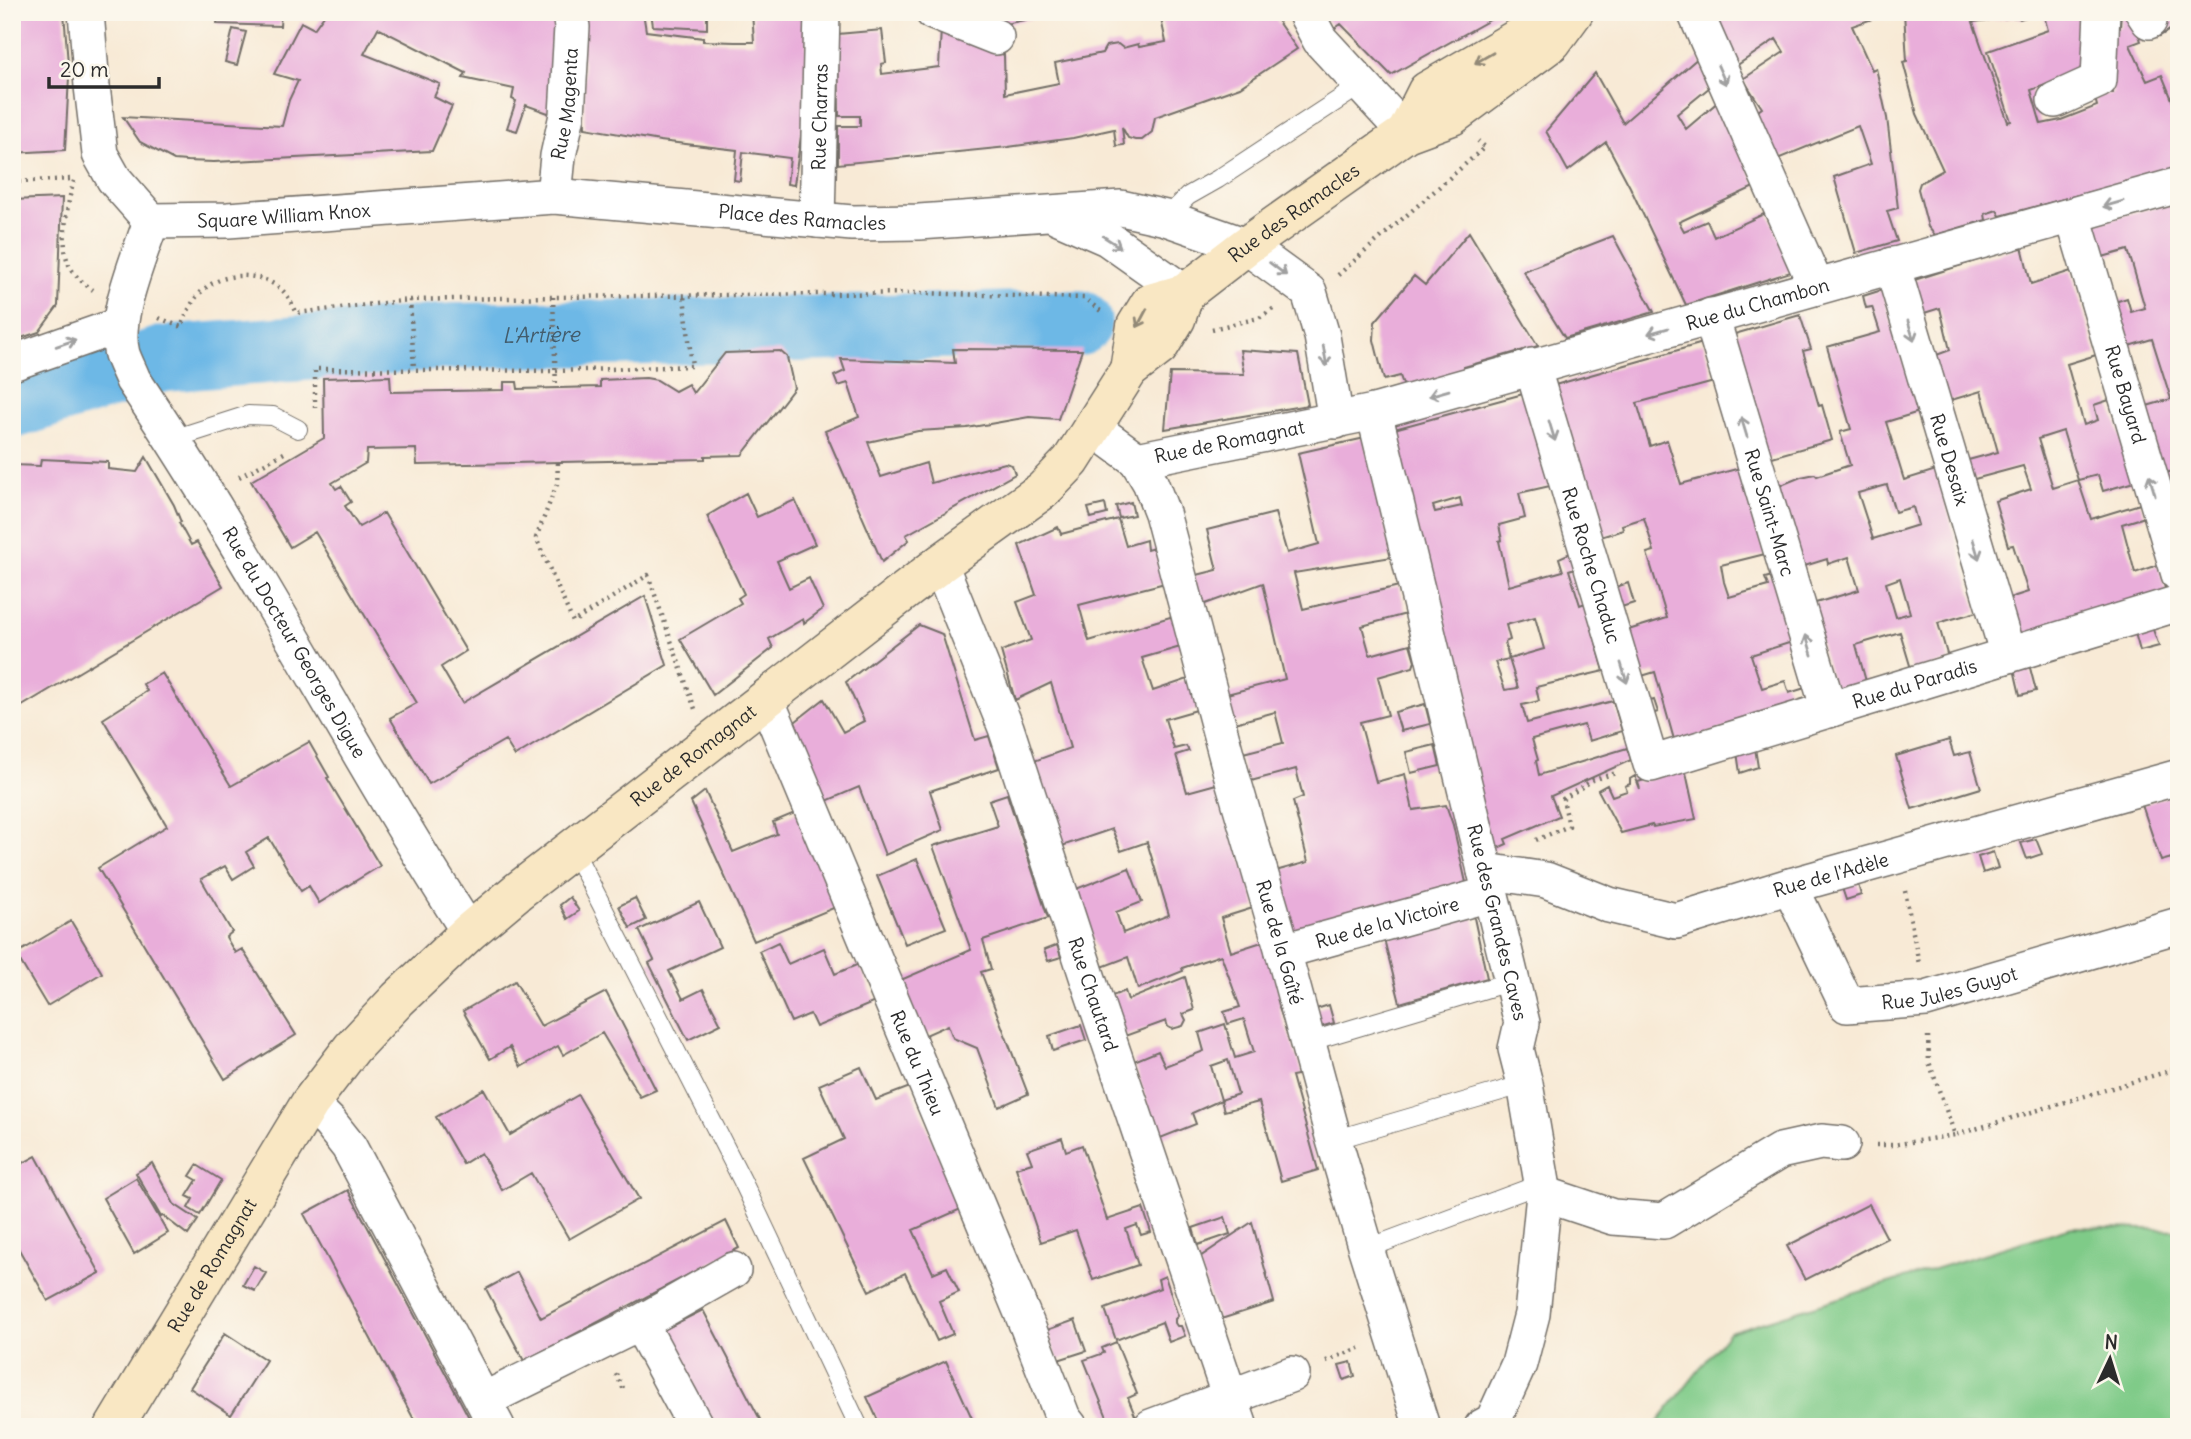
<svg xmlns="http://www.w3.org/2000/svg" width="2191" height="1439" font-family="Delius,sans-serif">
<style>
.green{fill:#7fcb88;stroke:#557b5a;stroke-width:2}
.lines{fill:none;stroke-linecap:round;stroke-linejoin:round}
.river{stroke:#6db8e6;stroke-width:66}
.building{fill:#e9aeda;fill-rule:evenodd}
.service-casing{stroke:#736e67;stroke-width:20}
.minor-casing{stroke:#736e67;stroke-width:38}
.secondary-casing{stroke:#736e67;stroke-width:41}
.path{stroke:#736e67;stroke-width:4.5;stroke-dasharray:2 5;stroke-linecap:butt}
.service{stroke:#fff;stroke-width:18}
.minor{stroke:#fff;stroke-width:35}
.secondary{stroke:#f9e7c3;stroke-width:38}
.oneway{stroke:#928977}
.oneway2{stroke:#a0a0a0}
.labels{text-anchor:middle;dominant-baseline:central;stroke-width:7;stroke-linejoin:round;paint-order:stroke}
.street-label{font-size:19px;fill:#2b2b2b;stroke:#fbf7ec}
.water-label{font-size:21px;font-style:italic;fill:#425c6c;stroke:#fbf7ec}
</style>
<rect width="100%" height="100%" fill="#fbf7ec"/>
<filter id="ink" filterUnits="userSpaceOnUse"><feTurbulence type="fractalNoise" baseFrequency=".0143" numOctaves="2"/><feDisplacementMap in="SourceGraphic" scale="14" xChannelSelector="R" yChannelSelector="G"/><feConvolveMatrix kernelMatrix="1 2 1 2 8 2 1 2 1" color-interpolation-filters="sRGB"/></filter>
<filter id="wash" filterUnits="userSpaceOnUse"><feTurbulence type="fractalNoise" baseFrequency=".00686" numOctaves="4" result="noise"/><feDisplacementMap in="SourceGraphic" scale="28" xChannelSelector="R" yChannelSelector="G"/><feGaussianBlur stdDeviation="1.57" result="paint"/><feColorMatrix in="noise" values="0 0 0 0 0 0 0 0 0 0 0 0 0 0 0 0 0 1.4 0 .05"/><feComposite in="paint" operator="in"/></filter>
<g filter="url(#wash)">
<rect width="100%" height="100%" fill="#f8ead6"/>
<path class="green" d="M133,380l8,11 -129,34v-10z
M2071,1227l108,3v197h-525l75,-95z"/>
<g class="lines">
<path class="river" id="s1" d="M12,406l151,-47 292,-23 624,-13"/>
</g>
<g id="blocks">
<path class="building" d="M12,12h52l5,65 -4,73 -53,3z
M218,12h63l-1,14 -63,-2z
M319,12h217l20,11 -5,91 -25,-9 -9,26 -10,-3 9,-27 -4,-2 2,-10 -51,-11 3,-5 -88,-45 -14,26 76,30 -6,13 18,9 -20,45 -218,11 -27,-1 -13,-1 -34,-18 -17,-25 159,9 7,-26 9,-19 -24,-7 27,-52 13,7 10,-14z
M577,12h66l3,19 57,7v3l32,1h19l-2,-30h55l-1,89 -12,84 -7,-1 3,-26 -47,-6 -3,29 -6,-1 3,-30 -77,-9 -75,-13 -1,-55z
M651,12h56v17l-54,-3z
M980,12h58l1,5 -39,8z
M1175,12h109l-8,7 21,30 -57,38 -85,30 -3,15 -10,8h-7l-7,-2 -6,-11 2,18 -8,1 -2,-17 -41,9 -65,9 -170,17v-38h22v-10h-21l-1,-82 44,-4 4,33 -5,1 1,10 57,-7 2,-39 63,27 1,39 54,-11 -4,-20 47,-10 4,-7 12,-2 5,4 15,-4 1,3 27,-5 -5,-23 5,-4z
M1320,12h184l-113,63 -50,-51 -7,5z
M1708,12h184l-40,14 20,44 4,-2 11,50 11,90 -11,3 10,30 -41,12 -22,-76 37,-13 -13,-38 -83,34 -21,-46 8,-6 -19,-29 41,-27 -8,-13 -43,29z
M1904,12h138l-22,7 -3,-2 -44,5 35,100 3,-1 -23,-70 60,-21 -5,-18h49l-5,58 -56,20 10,34 20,-4 36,-14 -2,-8 18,-5 -8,-39 5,-25 10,-1 1,-16h9l11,29 -11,4 17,36 15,-6 13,32 4,-1v61h-4v2l-175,47 -3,-6 -12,4 1,6 -51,15 -7,-8 -10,-38 2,-6 23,-13 -26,-56 -14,-52 4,-1z
M2149,12h30v12l-19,12z
M233,29l13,3 -9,33 -12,-3z
M1699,57l11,30 -33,27 9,15 33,-28 37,85 -77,36 5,9 23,-10 7,16 54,-25 26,59 -108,34 -56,-118 -24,-45 -38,29 -22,-40 49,-58 28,50z
M62,198l-4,108 -19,26 -27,9v-141z
M2173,202l6,24v243l-19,6 -20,-67 31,-9 -19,-60 -30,9 -13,-44 18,-6 4,14 14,-4 -17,-58 -33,9 -9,-33z
M1469,232l69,114 -74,21 1,5 -61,15 -4,-11 -16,4 -10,-40 1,-18 39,-46 11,9z
M1613,236l41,76 -89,26 -42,-67z
M2022,246l9,38 40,-13 25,84 -29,9 17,61 14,-5 -4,-15 15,-5 25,82 -31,9 -5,-16 -20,5 -15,-49 -25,8 15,49 25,-8 13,39 49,-15 5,13 -23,7 13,49 23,-8 9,30 -152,46 -12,-41 25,-8 -15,-47 -5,1 -13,-45 36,-12 -8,-23 -56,15 -6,-19 37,-10 -17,-61 -36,11 -14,-45 19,-7 -10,-42 -22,7 -10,-33z
M1882,290l37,122 -33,10 18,58 32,-10 41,142 -39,11 11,38 -37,11 -12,-40 -44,13 11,40 -31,10 -27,-90 50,-15 -10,-33 -21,7 -1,-5 -29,9 -24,-80 27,-11 14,-3 2,2 33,-11 -10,-33 11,-3 -24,-82 53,-15 -8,-25 -6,1 -3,-12zM1887,485l8,27 18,-5 5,18 -45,14 -15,-46zM1900,578l10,35 -14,4 -10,-34z
M1800,315l11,34 -8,2 16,55 3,-1 10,35 -67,19 -37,-123z
M1703,343l11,39 -77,21 13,43 17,-6 14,44 59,-16 25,86 -44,11 3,17 5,15 39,-11 -3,-8 7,-2 20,66 -41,13 11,33 23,-7 4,12 16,-5 5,15 -135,40 -20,-71 -20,6 -13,-46 45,-14 -20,-65 7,-2 -10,-33 -22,7 1,5 -29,9 -46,-152z
M953,349l129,1 -24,69 -29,-2 -62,11 -49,3 -50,11 13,35 45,-14 5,20 74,-20 7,2 3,9 -109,61 3,5 -27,22 -57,-131 34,-14 -11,-34 -10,3 -4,-10 11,-5 -4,-12 114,4z
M1240,350l58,4 10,51 -143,24 5,-56 74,1z
M780,351l7,6 7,31 -52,67 -37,1v3l-288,6 -1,-16 -49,1 -1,13 -34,20 4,6 5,-3 10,16 -6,4 14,21 25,-14 82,138 -25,16 21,36 183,-107 22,69 -152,91 -10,-16 -76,44 -39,-66 27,-15 -102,-171 -25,15 -39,-66 73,-43 -1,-60 67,-2 1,16 113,-2v-8h13l1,7 82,-2v-7l46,-2 11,2 18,11 13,-7 5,9 32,-40z
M1523,394l27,92 -31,7 6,25 -26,7 3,15 -3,1 10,45 54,-15 -4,-13 11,-5 5,15 -6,2 11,35 5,-2 19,68 -68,16 3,14 -17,4 5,18 86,-22 9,30 -33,10 -5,-16 -52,14 6,21 -2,1 3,14 88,-27 4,12 -80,36 8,20 -54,23 2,5 -16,7 -104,-420zM1460,498l2,8 -27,6 -2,-6zM1535,617l9,32 -35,10 9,29 -13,2 -10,-28 14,-3 -4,-17 5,-2 -4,-15z
M1365,438l27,119 -98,16 9,36 96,-23 7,28 -44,12 8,29 40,-11 5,17 -2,6 -35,10 10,38 -28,7 16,60 29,-8 8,36 33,-5 7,20 14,62 -176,53 -19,-68 36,-10 -15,-61 10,-4 -7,-28 -49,13 -8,-28 44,-11 -8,-31 -44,12 -8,-29 62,-16 -22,-96 -63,23 -7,-30 24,-6 -10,-40 68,-17 12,40 32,-9 -21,-91z
M146,457l28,48 7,17 -2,1 12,22 6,-3 26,44 -211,126v-247l28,1 1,-7 67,3v7l29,3z
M746,493l11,24 38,-17 20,44 -38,17 12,27 20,-10 14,31 -19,14 -1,-4 -34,20 4,9 -60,47 -33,-56 61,-36 -3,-5 6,-4 -37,-78z
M1131,502l3,13 -15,3 -3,-12z
M1105,504l2,10 -16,4 -3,-10z
M1118,519l8,27 20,-6 1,10 13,-4 9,36 -90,23 10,36 88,-26 7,31 -42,12 11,33 38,-13 9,31 -35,10 9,30 12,-3 3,5 -13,4 11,37 33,-9 36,124 -35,11 10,34 34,-11 17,61 -3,6 24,66 -11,2 26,94 -37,11 -22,-79 -35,9 -3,-11 -29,13 4,11 -38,15 -24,-78 24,-10 7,15 39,-15 -5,-18 26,-9 10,34 19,-6 -10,-33 -16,5 -4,-12 16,-5 -19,-52 -39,13 1,3 -45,18 -10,-32 -26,10 -26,-78 53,-21 13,34 -26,10 7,21 46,-18 -22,-73 -26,9 -9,-22 -50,17 -28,-85 36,-13 -19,-65 -36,17 -14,-49 30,-11 -14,-38 19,-7 -17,-50 39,-18 3,7zM1228,1060l10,34 -17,6 -10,-34z
M1628,583l6,20 -19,6 -5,-20z
M919,625l23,9 33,106 14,-4 10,32 -69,23 13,39 -58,25 -26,-68 -37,16 -31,-78 33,-26 19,33 21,-11 -18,-39z
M2152,627l7,19 -19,5 -5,-18z
M2029,664l7,27 -16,4 -6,-26z
M162,673l69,113 78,-44 20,35 -2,1 53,88 -61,37 -10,-17 -8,5 -32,-53 -23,14 8,14 -21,13 -8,-13 -24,13 31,53 -6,5 9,16 7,-4 54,86 -71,44 -127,-211 69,-42 -64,-107 44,-28 -4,-7z
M1654,700l4,12 -11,3 -4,-12z
M1425,704l5,20 -29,7 -6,-19z
M1949,740l5,16 16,-4 11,36 -69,21 -16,-53z
M1435,745l5,21 -29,7 -5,-21z
M1755,748l3,19 -18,6 -3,-21z
M1685,768l11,51 -43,8 -1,-2 -31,8 -23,-43 9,-5 5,11 15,-5 -2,-5 5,-2v-5l5,-3 5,13 -2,-7z
M705,791l28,61 44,-18 -4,-12 24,-10 39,95 -82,34 -63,-139z
M2179,793v63l-18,5 -19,-56z
M1007,794l41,124 -65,22 8,29 -10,3 47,122 -29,13 -22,-59 -24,-10 -5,-13 -29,13 -23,-56 75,-32 -38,-104 65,-20 -9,-26z
M2036,839l6,15 -15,5 -6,-16z
M1993,852l5,16 -15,5 -5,-16z
M917,859l29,69 -41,16 -28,-68z
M1857,881l4,14 -15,5 -5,-15z
M570,897l9,14 -12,8 -7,-14z
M635,898l11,22 -16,8 -11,-22z
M699,902l21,45 -51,24 14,28 20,-10 18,35 -33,16 -39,-77 5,-3 -15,-30z
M1473,913l14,65 -87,25 -16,-64z
M71,921l31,52 -55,33 -31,-52z
M778,942l10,22 36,-16 11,26 24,-10 16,38 -59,25 -6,-13 -19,8 -32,-71z
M1057,945l4,12 -13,4 -4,-11z
M1185,977l9,33 -11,4 3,6 -3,6 -11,3 -4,-2 -2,-6 -41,15 -13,-40 13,-5 3,9z
M515,981l26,45 65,-34 50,98 -16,7 -38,-64 -39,22 -5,-9 -37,21 -11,-20 -20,12 -27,-48z
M1329,1005l5,18 -17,5 -7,-17z
M1081,1025l5,15 -33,11 -4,-15z
M861,1067l15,33 34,-13 51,122 -48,21 20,43 14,-6 12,25 -20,9 14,33 -16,7 -32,-68 -36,18 -65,-133 40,-19 -25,-54z
M484,1089l26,46 68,-40 61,104 -70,40 -38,-66 -29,17 -21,-37 -18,11 -27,-47z
M1062,1138l4,13 16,-6 25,75 36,-12 8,24 -10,3 -4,-10 -11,4 12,36 -45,15 -17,-50 -35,12 -25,-74 16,-5 -5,-13z
M36,1156l64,117 -52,28 -36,-64v-68z
M152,1163l22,41 24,16 -10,15 -25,-19 -2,1 -25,-44z
M197,1165l24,15 -21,35 -12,-7 5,-9 -6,-3 10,-16 -7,-4z
M136,1178l32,55 -34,21 -31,-56z
M348,1190l126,237h-56l-114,-213z
M1869,1204l18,34 -82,42 -18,-34z
M1225,1217l5,17 -32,11 -5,-17z
M726,1221l13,27 -215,113 -38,-72 31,-17 24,46z
M1252,1222l22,80 -56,18 -21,-61z
M254,1266l12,7 -11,18 -12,-6z
M1165,1276l13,40 -3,3v4l2,3h4l4,10 -16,6 -7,-20 -46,18 -11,-31 55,-21 -2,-9z
M703,1310l61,117h-56l-49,-95z
M1075,1320l11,31 -28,9 -11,-30z
M225,1333l41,27 -35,55 -41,-27z
M1116,1342l21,52 -9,4 8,20 -25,9 -27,-67 20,-7 -2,-5z
M946,1361l30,66h-95l-14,-30z
M1351,1362l4,14 -11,4 -5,-15z"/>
</g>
</g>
<g filter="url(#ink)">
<use href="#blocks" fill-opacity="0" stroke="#736e67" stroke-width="2"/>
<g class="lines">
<g class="service-casing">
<path id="service" d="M1166,218l22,-22 30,-17 143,-94
M173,439l75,-24 25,1 25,13
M573,849l169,331 117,247
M1308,1042l204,-61
M1334,1140l191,-56
M1366,1249l177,-66"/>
</g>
<g class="minor-casing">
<g id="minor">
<path d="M86,12l6,74 8,68 14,25 37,42"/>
<path d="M933,12l63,25"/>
<path d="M1305,12l15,28 86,93"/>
<path d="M1695,12l121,274"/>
<path d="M2143,12l6,9"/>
<path d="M2055,100l44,-20 3,-68"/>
<path id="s2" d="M554,196l4,-40 9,-41 5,-88 -2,-15"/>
<path d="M1057,216l50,22 78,55"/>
<path id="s3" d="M2073,216l106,358"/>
<path id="s4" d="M817,220l5,-208"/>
<path id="s5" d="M151,221l77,-1 326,-24 298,27 67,-1 202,-14 45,10 80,28 63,46 13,44 14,85"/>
<path id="s6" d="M151,221c-11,35 -39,97 -29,133 3,9 8,18 11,26 121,179 219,371 336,552"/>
<path id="s7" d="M1892,265l116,390"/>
<path id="s8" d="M1711,316l118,394"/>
<path d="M12,363l108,-38"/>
<path id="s9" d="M1532,366l119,398 528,-161"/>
<path id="s10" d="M1374,412l148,611 -6,26 9,35 19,110 -12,120 -13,50 -26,57 -11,6"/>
<path id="s11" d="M1092,427l45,33 237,-48 805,-227"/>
<path id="s12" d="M1137,460l13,22 12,31 69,260 52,178 51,189 32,109 56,178"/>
<path id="s13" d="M940,564l66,164 82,251 152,448"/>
<path id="s14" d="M766,699l261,626 36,93 7,9"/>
<path id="s15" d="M1485,871l61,9 63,25 67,16 114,-35 389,-109"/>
<path id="s16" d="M1790,886l57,119 79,-6 253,-74"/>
<path id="s17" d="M1283,951l207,-57"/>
<path d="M310,1103l20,20 19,24 148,280"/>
<path d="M1544,1194l69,23 51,4 116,-70 41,-9 21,2"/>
<path d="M640,1323l56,104"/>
<path d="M484,1400l156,-77 93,-53"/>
<path d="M1151,1427l141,-53"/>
</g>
</g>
<g class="secondary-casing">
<g id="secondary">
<path d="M1406,133l21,-42 105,-61"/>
<path id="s18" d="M1129,370l7,-44 14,-23 35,-10 61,-47 160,-113 46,-17 100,-74 22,-30"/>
<path id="s19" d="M114,1427l196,-324 42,-55 46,-49 71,-67 49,-41 422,-327 103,-74 28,-29 58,-91 30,-23 17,-28 9,-26"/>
</g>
</g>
<path class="path" d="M74,181c-6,18 -14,63 -6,81 4,12 15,21 25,28
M12,182l60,-3
M1338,275l147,-128 -7,-6
M553,297l3,92
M410,300l4,69
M159,318l22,9c5,-11 10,-25 18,-33 21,-23 60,-24 83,-4 7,6 11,16 15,23l113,-13 143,-3 365,-4 166,5 18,14
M1212,329l47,-11 14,-9
M315,408v-39l241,2 136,-5 -8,-70
M558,463l-1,21 -21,54 37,84 75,-47 47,134
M239,477l45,-24
M1536,840l33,-14 -6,-27 30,-19 23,-7
M1905,891l14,73
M1928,1036l1,26 26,73 224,-67
M1876,1145h17l62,-10
M1326,1361l34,-13
M616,1374l8,16
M630,1427l11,-6 3,6"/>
<use href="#service" class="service"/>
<use href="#minor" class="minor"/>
<use href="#secondary" class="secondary"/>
</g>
<defs><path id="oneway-shaft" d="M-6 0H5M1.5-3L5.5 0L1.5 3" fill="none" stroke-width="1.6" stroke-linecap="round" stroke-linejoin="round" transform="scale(1.75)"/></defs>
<g class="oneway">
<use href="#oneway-shaft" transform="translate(1484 58) rotate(150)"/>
<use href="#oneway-shaft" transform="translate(1142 318) rotate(118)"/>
</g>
<g class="oneway2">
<use href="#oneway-shaft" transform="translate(1722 75) rotate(66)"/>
<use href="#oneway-shaft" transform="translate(2113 204) rotate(164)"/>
<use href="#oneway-shaft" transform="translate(1112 242) rotate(33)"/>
<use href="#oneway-shaft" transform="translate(1278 269) rotate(37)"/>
<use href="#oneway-shaft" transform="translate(1658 331) rotate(164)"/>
<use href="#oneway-shaft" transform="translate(1911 331) rotate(73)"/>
<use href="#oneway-shaft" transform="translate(66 343) rotate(-19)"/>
<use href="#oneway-shaft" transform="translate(1325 356) rotate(80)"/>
<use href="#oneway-shaft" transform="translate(1439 393) rotate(164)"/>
<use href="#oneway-shaft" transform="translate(1744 427) rotate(-107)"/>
<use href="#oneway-shaft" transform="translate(1552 431) rotate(73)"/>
<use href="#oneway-shaft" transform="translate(2152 485) rotate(-107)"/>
<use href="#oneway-shaft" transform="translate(1976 549) rotate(73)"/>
<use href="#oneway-shaft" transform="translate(1809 645) rotate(-107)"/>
<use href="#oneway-shaft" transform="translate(1624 673) rotate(73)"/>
</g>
</g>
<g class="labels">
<g class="street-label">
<text stroke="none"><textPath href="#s2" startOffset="93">Rue Magenta</textPath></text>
<text stroke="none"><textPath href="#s4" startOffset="103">Rue Charras</textPath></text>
<text stroke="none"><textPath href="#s18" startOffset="243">Rue des Ramacles</textPath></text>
<text stroke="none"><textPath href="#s5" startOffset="133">Square William Knox</textPath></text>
<text stroke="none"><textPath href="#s5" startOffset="653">Place des Ramacles</textPath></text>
<text stroke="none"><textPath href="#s11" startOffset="696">Rue du Chambon</textPath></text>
<text stroke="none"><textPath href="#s3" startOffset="186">Rue Bayard</textPath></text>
<text stroke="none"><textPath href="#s11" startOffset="150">Rue de Romagnat</textPath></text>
<text stroke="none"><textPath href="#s7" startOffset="203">Rue Desaix</textPath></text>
<text stroke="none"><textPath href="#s8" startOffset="205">Rue Saint-Marc</textPath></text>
<text stroke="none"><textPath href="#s9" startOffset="208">Rue Roche Chaduc</textPath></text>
<text stroke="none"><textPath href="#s6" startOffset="474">Rue du Docteur Georges Digue</textPath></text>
<text stroke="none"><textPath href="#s9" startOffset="691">Rue du Paradis</textPath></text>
<text stroke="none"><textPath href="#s19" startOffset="898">Rue de Romagnat</textPath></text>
<text stroke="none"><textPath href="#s15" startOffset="360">Rue de l'Adèle</textPath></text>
<text stroke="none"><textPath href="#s10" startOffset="525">Rue des Grandes Caves</textPath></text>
<text stroke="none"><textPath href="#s17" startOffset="108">Rue de la Victoire</textPath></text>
<text stroke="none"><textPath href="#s12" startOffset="504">Rue de la Gaîté</textPath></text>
<text stroke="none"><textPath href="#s16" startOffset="236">Rue Jules Guyot</textPath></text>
<text stroke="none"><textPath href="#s13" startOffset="457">Rue Chautard</textPath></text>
<text stroke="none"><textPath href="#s14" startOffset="394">Rue du Thieu</textPath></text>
<text stroke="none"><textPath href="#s19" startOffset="189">Rue de Romagnat</textPath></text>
</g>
<g class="water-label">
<text stroke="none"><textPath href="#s1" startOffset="537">L'Artière</textPath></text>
</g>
</g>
<rect width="2191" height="1439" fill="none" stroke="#fbf7ec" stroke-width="42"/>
<g transform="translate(2110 1359) rotate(4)" stroke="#fbf7ec" stroke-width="5" paint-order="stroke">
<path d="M0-5L12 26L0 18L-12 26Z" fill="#2b2b2b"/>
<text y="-10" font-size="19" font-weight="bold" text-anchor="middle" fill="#2b2b2b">N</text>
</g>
<path d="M49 77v10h110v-10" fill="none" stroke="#2b2b2b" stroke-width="3.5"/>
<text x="60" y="77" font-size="21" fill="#2b2b2b" stroke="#fbf7ec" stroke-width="5" paint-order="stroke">20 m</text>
</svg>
